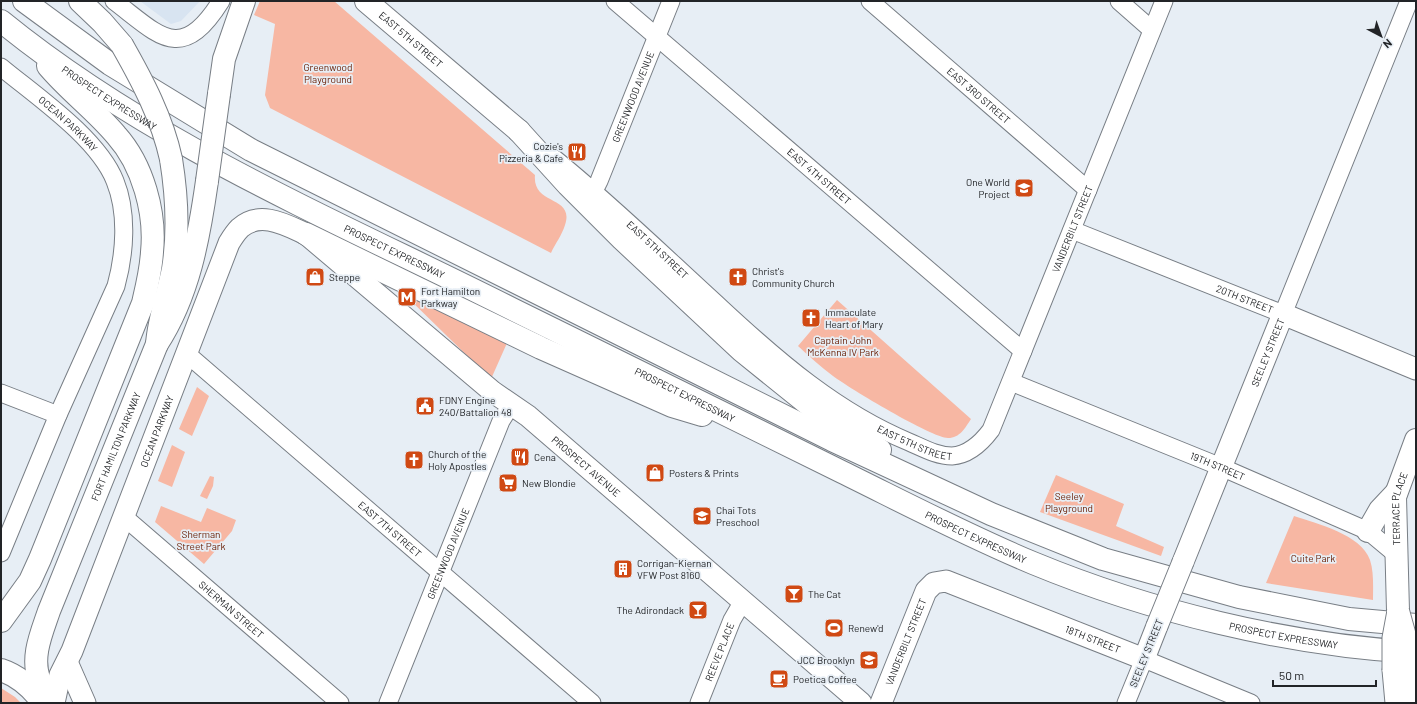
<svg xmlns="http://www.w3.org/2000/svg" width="1417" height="704" font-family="Barlow,sans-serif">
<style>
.built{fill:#d8e4f1}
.green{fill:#f7b7a3}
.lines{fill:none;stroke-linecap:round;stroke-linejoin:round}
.minor-casing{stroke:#787e85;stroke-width:19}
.tertiary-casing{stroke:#787e85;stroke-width:23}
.secondary-casing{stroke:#787e85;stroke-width:24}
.trunk-casing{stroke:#787e85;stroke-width:24}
.motorway-casing{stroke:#787e85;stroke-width:24}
.minor{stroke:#fff;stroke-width:17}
.tertiary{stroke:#fff;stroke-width:21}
.secondary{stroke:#fff;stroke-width:22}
.trunk{stroke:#fff;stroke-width:22}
.motorway{stroke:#fff;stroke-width:22}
.tertiary-bridge-casing{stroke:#787e85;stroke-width:23;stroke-linecap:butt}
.secondary-bridge-casing{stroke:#787e85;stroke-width:24;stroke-linecap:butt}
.motorway-bridge-casing{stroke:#787e85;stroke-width:24;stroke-linecap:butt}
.tertiary-bridge{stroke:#fff;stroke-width:21}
.secondary-bridge{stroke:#fff;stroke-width:22}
.motorway-bridge{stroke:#fff;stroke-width:22}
.labels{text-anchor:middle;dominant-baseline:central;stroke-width:3.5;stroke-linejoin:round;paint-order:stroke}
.street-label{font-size:10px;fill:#222427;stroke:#e7eef5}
.park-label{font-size:10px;fill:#671b00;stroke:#e7eef5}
.poi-label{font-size:10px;fill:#222427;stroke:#e7eef5;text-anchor:start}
</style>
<rect width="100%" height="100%" fill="#e7eef5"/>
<path class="built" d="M140,1h60l-19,20 -10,3z"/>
<path class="green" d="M260,1h74l201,174c-3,31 40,20 30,50 -3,10 -10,19 -14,28l-281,-145 -5,-13 10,-71 -21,-9z
M405,295l102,48 -16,36z
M837,300l134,119c-6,9 -11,19 -23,19 -16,0 -99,-50 -115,-62 -12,-9 -24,-20 -35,-30z
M197,387l12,9 -17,40 -13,-7z
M172,445l13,7 -13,35 -14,-6z
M1056,475l68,29 -8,22 48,21 -3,9 -121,-44z
M210,476l4,1 -1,9 -6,13 -7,-3z
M161,506l40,16 6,-14 29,12 -4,11 -28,33 -49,-42z
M1294,516c23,8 67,18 76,44 4,12 3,28 3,40l-107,-17z
M1,688l14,9 6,6h-20z"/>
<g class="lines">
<g class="minor-casing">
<g id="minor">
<path d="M114,1c45,34 67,64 107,0"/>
<path id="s1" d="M615,1l408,350"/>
<path id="s2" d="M870,1l218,189"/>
<path d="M1119,1l33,29"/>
<path id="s3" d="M1,67c35,29 97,71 114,114 13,32 10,72 1,105l-58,129 -57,138"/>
<path id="s4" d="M555,159c58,47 111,99 166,149 57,53 116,104 188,134 14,6 28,14 43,14 16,-1 30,-14 39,-26l173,-429"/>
<path id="s5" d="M594,191l5,-10 72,-180"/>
<path id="s6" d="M1072,230l211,84 126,-313"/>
<path id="s7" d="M187,354l405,349"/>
<path id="s8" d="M1011,382l210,85 147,64 30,25"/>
<path d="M1,393l57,22"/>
<path id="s9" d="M123,516l217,187"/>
<path id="s10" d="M388,703l113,-282 10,-16"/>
<path id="s11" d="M699,703l33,-83 11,-19"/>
<path d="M1126,703l18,-44 107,44"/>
</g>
</g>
<g class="tertiary-casing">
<g id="tertiary">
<path id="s12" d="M1183,562l100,-248 133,55"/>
<path d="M67,662l18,41"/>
<path d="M1393,670l3,33"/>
<path id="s13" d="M54,703l6,-28 12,-24 157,-408c3,-5 7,-11 11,-15 20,-18 46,-3 66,6l187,158 35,24 333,287"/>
<path id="s14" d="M881,703l45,-112 8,-8 12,-2 198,78 13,-33"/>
</g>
</g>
<g class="secondary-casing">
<g id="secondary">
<path d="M219,94l5,-35 20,-58"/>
<path d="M1368,531l12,-21 16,-17"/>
<path id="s15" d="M1398,611l-3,-114 21,-57"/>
<path d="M1,670c18,6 31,18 42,33"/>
<path d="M1408,670l2,33"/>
<path id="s16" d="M52,703c-4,-7 -9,-14 -12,-22 -10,-23 2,-49 9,-70l108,-267c32,-49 42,-107 50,-163"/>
</g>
</g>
<g class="trunk-casing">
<g id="trunk">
<path id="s17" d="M366,1l153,130"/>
</g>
</g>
<g class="motorway-casing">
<g id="motorway">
<path d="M24,1l86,63 141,86 581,290 159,74 112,45 136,38 110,22 67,6"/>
<path d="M80,1l22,21 20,23"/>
<path id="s18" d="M1,21c152,124 336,200 511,288 110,54 219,109 330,163 63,31 126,64 191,91 116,48 254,82 380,89"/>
<path d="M519,131l49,54 54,54 120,112 67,54 71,45"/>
<path d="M306,234l235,114 131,58 30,9"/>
<path d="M157,344c2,-26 11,-50 16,-75 6,-37 4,-73 -2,-110"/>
<path d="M1,621l29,-40 10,-22 103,-256c4,-17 8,-33 9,-51 4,-39 -9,-87 -36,-117 -21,-25 -47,-44 -68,-69"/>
</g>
</g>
<use href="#minor" class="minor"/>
<use href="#tertiary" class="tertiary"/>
<use href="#secondary" class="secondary"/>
<use href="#trunk" class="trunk"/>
<use href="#motorway" class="motorway"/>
<g class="tertiary-bridge-casing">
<path id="tertiary-bridge" d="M1157,626l26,-64
M1393,670v-32l5,-27"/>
</g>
<g class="secondary-bridge-casing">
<path id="secondary-bridge" d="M207,181l12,-87
M1398,611l8,29 2,30"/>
</g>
<g class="motorway-bridge-casing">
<path id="motorway-bridge" d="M122,45c21,37 40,73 49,114"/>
</g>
<use href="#tertiary-bridge" class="tertiary-bridge"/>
<use href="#secondary-bridge" class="secondary-bridge"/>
<use href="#motorway-bridge" class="motorway-bridge"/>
</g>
<defs>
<g id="restaurant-square" transform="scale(1)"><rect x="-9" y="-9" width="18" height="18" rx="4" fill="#d04913" stroke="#e7eef5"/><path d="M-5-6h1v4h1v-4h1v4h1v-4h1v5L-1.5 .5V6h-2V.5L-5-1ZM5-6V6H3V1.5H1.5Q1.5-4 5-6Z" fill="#fff"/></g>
<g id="school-square" transform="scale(1)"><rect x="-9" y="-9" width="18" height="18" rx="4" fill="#d04913" stroke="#e7eef5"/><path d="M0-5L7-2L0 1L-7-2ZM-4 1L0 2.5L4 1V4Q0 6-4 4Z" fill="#fff"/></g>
<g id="shop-square" transform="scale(1)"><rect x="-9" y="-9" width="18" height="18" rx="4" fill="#d04913" stroke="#e7eef5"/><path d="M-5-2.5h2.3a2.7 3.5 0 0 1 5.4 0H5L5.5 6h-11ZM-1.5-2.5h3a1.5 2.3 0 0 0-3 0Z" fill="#fff"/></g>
<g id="church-square" transform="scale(1)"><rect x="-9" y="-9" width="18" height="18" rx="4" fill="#d04913" stroke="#e7eef5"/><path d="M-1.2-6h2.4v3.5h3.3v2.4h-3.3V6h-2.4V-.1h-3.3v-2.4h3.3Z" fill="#fff"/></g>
<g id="metro-square" transform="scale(1)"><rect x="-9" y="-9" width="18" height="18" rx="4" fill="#d04913" stroke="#e7eef5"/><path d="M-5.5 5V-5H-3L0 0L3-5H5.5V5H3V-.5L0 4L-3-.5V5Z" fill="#fff"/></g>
<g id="civic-square" transform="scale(1)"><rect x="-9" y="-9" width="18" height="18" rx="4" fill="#d04913" stroke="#e7eef5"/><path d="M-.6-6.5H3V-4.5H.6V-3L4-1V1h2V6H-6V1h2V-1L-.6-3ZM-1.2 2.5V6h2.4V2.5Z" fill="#fff"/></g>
<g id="supermarket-square" transform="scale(1)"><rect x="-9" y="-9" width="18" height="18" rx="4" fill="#d04913" stroke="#e7eef5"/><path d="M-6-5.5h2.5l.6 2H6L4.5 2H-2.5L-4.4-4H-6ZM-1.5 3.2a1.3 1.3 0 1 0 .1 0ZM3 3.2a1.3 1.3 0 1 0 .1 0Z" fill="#fff"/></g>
<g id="building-square" transform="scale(1)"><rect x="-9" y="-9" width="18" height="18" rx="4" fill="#d04913" stroke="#e7eef5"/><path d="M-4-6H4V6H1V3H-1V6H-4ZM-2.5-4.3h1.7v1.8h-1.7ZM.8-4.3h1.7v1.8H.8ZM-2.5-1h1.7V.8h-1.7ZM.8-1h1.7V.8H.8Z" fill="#fff"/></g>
<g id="bar-square" transform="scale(1)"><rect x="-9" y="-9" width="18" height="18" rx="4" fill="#d04913" stroke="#e7eef5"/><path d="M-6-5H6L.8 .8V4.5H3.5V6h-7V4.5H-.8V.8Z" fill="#fff"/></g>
<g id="stadium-square" transform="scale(1)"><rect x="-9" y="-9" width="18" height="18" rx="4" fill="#d04913" stroke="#e7eef5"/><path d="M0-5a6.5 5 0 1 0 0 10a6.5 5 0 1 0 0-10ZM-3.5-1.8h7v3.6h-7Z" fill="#fff"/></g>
<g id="cafe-square" transform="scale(1)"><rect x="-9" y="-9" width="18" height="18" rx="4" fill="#d04913" stroke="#e7eef5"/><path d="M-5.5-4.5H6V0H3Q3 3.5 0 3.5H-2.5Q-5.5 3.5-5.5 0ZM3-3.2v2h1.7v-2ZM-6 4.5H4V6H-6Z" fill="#fff"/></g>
</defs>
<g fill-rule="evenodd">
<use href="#restaurant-square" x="577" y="152"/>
<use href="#school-square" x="1024" y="188"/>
<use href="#shop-square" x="315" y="277"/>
<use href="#church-square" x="738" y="277"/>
<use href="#metro-square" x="407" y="297"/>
<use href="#church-square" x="811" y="318"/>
<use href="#civic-square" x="425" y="406"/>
<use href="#restaurant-square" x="520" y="457"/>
<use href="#church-square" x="414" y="460"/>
<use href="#shop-square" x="655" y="473"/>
<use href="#supermarket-square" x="508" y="483"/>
<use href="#school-square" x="702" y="516"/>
<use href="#building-square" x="623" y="569"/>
<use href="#bar-square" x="794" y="594"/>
<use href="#bar-square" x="698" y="610"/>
<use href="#stadium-square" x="834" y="628"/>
<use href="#school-square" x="869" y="660"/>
<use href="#cafe-square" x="779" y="679"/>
</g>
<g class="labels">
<g class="street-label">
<text stroke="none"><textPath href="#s17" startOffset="59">EAST 5TH STREET</textPath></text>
<text stroke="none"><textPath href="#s5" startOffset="102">GREENWOOD AVENUE</textPath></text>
<text stroke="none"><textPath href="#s2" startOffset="144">EAST 3RD STREET</textPath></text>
<text stroke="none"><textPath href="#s18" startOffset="133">PROSPECT EXPRESSWAY</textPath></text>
<text stroke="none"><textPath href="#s3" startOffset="88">OCEAN PARKWAY</textPath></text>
<text stroke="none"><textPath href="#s1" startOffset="269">EAST 4TH STREET</textPath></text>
<text stroke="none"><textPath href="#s4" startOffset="766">VANDERBILT STREET</textPath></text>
<text stroke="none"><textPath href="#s4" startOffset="137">EAST 5TH STREET</textPath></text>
<text stroke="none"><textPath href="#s18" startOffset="457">PROSPECT EXPRESSWAY</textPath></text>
<text stroke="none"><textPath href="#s6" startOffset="186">20TH STREET</textPath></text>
<text stroke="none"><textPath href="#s12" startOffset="226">SEELEY STREET</textPath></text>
<text stroke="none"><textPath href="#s18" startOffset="781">PROSPECT EXPRESSWAY</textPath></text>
<text stroke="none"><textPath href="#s13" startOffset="291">OCEAN PARKWAY</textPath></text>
<text stroke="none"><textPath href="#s4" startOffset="461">EAST 5TH STREET</textPath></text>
<text stroke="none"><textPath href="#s16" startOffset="275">FORT HAMILTON PARKWAY</textPath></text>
<text stroke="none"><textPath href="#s13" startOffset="946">PROSPECT AVENUE</textPath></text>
<text stroke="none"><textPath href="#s8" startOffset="223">19TH STREET</textPath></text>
<text stroke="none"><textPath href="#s15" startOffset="103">TERRACE PLACE</textPath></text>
<text stroke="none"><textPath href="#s7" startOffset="268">EAST 7TH STREET</textPath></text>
<text stroke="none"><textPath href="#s18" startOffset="1105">PROSPECT EXPRESSWAY</textPath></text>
<text stroke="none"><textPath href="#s10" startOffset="161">GREENWOOD AVENUE</textPath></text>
<text stroke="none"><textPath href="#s9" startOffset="143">SHERMAN STREET</textPath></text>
<text stroke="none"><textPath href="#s18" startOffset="1429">PROSPECT EXPRESSWAY</textPath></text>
<text stroke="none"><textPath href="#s14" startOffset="302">18TH STREET</textPath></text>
<text stroke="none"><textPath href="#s14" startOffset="66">VANDERBILT STREET</textPath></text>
<text stroke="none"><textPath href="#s11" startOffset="55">REEVE PLACE</textPath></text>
<text transform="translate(1146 653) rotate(-68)">SEELEY STREET</text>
</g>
<g class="park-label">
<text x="328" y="67">Greenwood<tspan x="328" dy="12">Playground</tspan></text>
<text x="843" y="340">Captain John<tspan x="843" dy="12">McKenna IV Park</tspan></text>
<text x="1069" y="496">Seeley<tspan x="1069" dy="12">Playground</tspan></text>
<text x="201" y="534">Sherman<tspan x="201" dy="12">Street Park</tspan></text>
<text x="1313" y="558">Cuite Park</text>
</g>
<g class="poi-label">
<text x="563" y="146" text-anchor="end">Cozie's<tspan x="563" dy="12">Pizzeria &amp; Cafe</tspan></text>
<text x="1010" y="182" text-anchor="end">One World<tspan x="1010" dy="12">Project</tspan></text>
<text x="752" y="271">Christ's<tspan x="752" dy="12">Community Church</tspan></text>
<text x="329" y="277">Steppe</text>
<text x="421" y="291">Fort Hamilton<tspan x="421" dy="12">Parkway</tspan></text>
<text x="825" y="312">Immaculate<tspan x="825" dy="12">Heart of Mary</tspan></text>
<text x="439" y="400">FDNY Engine<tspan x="439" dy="12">240/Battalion 48</tspan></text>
<text x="428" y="454">Church of the<tspan x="428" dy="12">Holy Apostles</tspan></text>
<text x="534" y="457">Cena</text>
<text x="669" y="473">Posters &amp; Prints</text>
<text x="522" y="483">New Blondie</text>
<text x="716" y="510">Chai Tots<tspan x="716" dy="12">Preschool</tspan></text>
<text x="637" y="563">Corrigan-Kiernan<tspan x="637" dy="12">VFW Post 8160</tspan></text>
<text x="808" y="594">The Cat</text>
<text x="684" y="610" text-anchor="end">The Adirondack</text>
<text x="848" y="628">Renew'd</text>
<text x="855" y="660" text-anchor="end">JCC Brooklyn</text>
<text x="793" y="679">Poetica Coffee</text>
</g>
</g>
<rect width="1417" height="704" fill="none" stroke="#222427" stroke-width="4"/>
<g transform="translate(1381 36) rotate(139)" stroke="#e7eef5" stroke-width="3" paint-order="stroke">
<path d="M0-3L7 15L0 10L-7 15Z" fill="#222427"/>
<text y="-6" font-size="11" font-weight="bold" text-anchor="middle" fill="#222427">N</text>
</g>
<path d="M1273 680v6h103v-6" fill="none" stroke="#222427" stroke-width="2"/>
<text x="1279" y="680" font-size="12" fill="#222427" stroke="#e7eef5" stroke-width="3" paint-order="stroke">50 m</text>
</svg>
